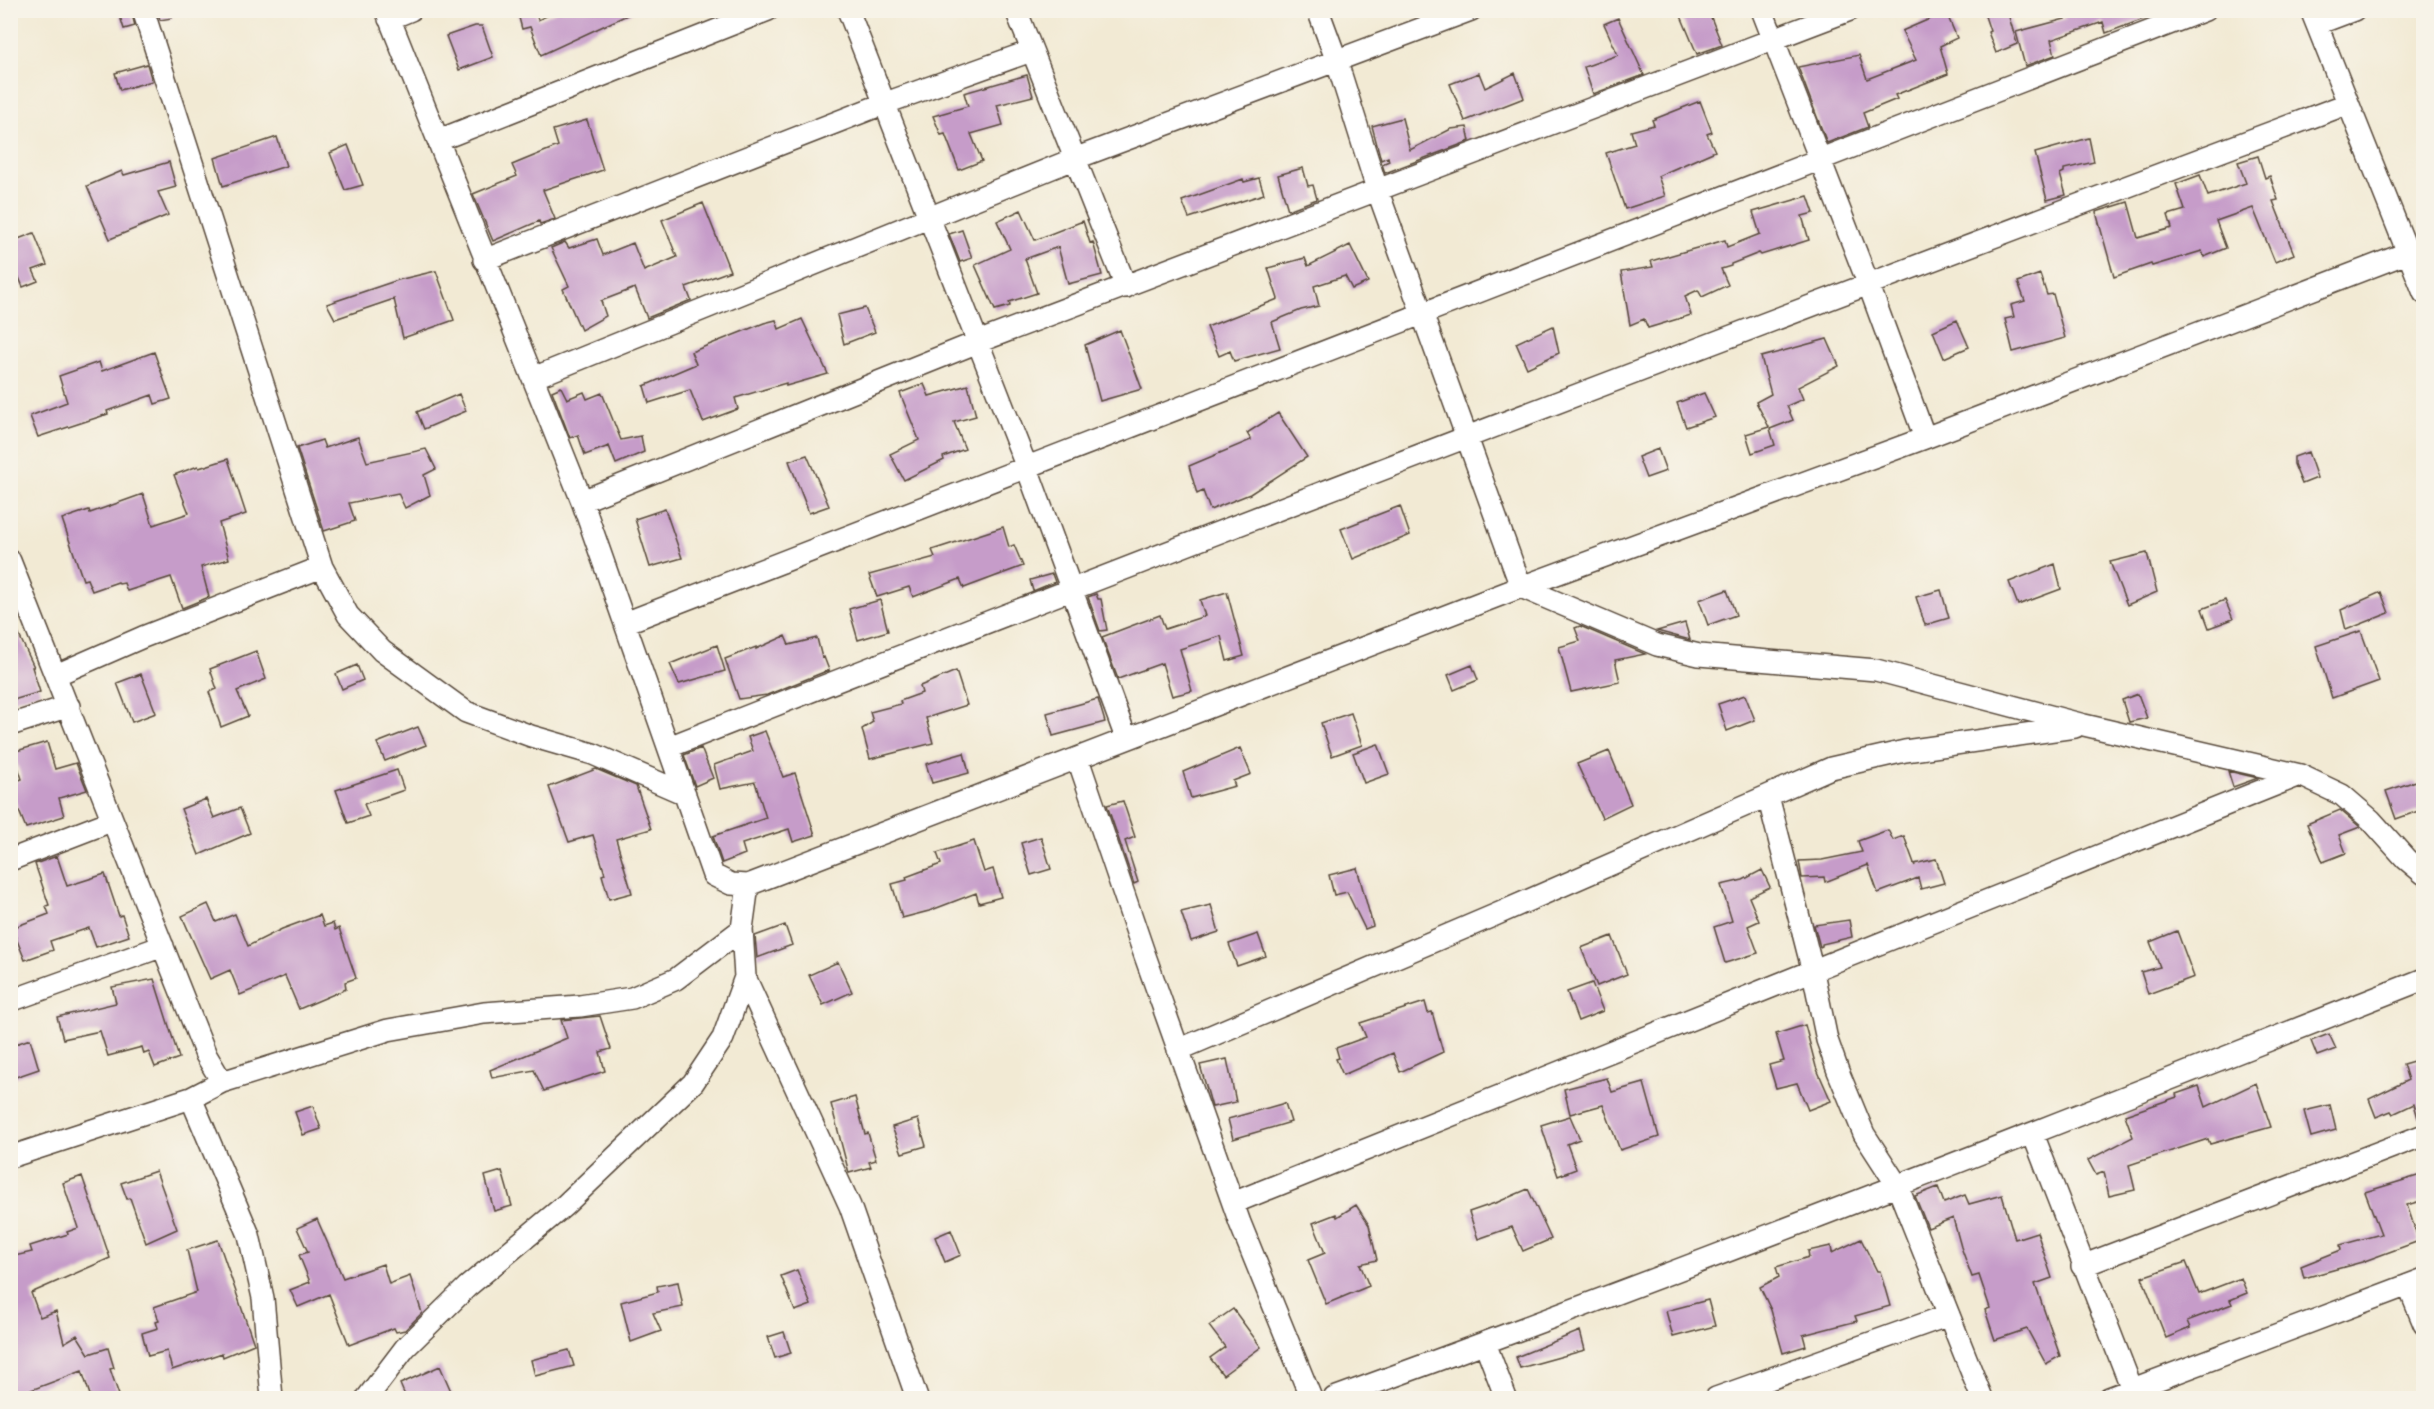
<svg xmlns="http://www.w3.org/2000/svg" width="2434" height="1409" font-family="'Balsamiq Sans',sans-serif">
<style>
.building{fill:#c69cc9}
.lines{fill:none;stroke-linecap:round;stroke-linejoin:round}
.street-casing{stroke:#564739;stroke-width:24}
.street{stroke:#fff;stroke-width:21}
</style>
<rect width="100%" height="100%" fill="#f7f3e8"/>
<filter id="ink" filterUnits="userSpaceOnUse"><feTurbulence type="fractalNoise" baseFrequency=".0167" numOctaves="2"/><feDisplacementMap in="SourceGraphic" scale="12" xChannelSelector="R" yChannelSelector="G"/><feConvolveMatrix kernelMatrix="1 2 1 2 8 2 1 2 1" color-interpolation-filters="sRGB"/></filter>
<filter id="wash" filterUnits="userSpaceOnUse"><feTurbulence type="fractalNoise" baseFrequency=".008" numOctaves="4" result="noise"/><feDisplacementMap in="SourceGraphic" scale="24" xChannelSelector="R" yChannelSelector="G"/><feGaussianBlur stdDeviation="1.35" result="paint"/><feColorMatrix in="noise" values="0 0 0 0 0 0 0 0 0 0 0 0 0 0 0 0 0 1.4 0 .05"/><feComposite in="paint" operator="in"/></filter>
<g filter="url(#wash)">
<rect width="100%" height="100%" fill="#f2ead4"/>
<g id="blocks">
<path class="building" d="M118,10h13l4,16 -11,3z
M157,10h14l1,8 -12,2z
M517,10h18l3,10 21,-10h79l-97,45 -11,-28 -8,2z
M1695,10h13l14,35 -25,9 -16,-38z
M1983,10h24l10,34 -21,9 -8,-21 2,-1z
M2062,10h106l-62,23 -3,-11 -52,18 4,15 -30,11 -9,-34 49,-13z
M1946,12l11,26 -17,8 8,28 -53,21 2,4 -34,14 5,14 -41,16 -29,-76 61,-12 8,24 49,-19 -14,-29z
M1618,18l26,57 -51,19 -9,-27 34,-12 -14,-31z
M475,26h7l11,31 -34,13 -13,-34z
M147,64l5,17 -32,9 -5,-17z
M1479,73l6,15 30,-15 9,25 -59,23 -15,-37z
M1027,75l6,21 -36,9 6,20 -32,9 11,27 -23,9 -14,-36 -4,1 -8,-19 35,-10 -4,-13z
M1700,101l12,31 -5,2 8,17 -57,25 7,20 -40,13 -19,-56 29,-9 -4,-13 23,-6 -2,-5z
M1402,118l8,32 41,-21 16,-2 3,14 -85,32 -3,-9 7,-3 -1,-4 -7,3 -9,-34z
M587,120l16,50 -60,20 12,29 -15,5 -1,-3 -46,20 -20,-47 44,-18 -5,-11 46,-19 -5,-16z
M277,137l9,29 -63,20 -8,-28z
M2089,138l5,24 -30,7v3l-4,2 6,21 -19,5 -12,-47z
M348,145l15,40 -18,5 -15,-37z
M2258,156l7,22 5,-2 8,24 -5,1 21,53 -19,8 -22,-54 -37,13 10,27 -22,9 -2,-6 -50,15 -1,-2 -37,13 -18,-65 32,-10 10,36 34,-10 -4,-13 17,-5 -9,-26 24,-9 8,21 38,-13 -8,-21z
M169,162l7,25 -18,5 10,23 -58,24 -23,-53 35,-15 2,4z
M1303,168l5,18 5,-1 4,14 -29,11 -10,-35z
M1259,178l5,16 -75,24 -7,-17 61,-22 1,3z
M1808,196l6,17 -12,3 7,24 -48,15 -2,-2 -28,11v2l-10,3 7,16 -26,12 -4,-7 -13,6 6,19 -43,13 -4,-9 -14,6 -9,-53 32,-5 -2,-6 74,-21 2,7 33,-13 -7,-22z
M703,203l27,68 -44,16 5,13 -44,18 -12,-30 -34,13 5,15 -25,14 -18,-41 6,-3 -18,-38 14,-6 4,6 28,-9 6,16 30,-12 11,28 33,-14 -15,-37z
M1021,210l14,30 48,-19 7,22 3,-1 9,33 -34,9 -10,-37 -33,12 12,34 -28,9 1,4 -15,4 -20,-45 35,-16 -13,-28z
M962,230l10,28 -12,4 -11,-28z
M34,233l13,32 -14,5 5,11 -15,6 -5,-12 -8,3v-36z
M1350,245l18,37 -16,7 -7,-13 -31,10 5,20 -18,4 -29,12 8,26 -46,13 -4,-10 -11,5 -12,-29 71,-28 -10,-31 37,-10 3,8z
M436,271l18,49 -51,18 -9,-39 -59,20 -8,-15 71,-24z
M2040,274l7,21 6,-1 12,44 -52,14 -8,-33 9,-2 -3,-12 14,-4 -7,-19z
M865,308l10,24 -31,12 -7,-29z
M802,319l26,55 -42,12v-3l-51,15 3,11 -35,13 -13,-32 -41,13 -5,-17 52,-22 -5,-12 73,-29 12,-3 3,9z
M1957,320l12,27 -25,11 -11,-27z
M1553,326l6,27 -32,15 -11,-25z
M1120,330l22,59 -42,12 -15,-56z
M1827,339l12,27 -41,21 5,12 -16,7 6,14 -23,9 5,16 -23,8 -6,-19 23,-7 -13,-25 15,-8 -10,-37z
M154,352l17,47 -16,5 -3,-9 -45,16 1,3 -70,23 -8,-21 37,-14 -8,-26 40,-14 3,9z
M924,384l5,12 39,-11 8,31 -22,6 11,27 -22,8 1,3 -40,20 -14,-26 29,-14 -19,-47z
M561,387l6,12 17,-7 3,7 15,-6 19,47 20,-4 3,16 -28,12 -7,-18 -24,9 -7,-20 -8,3 -18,-47z
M1704,393l11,24 -29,10 -9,-24z
M459,394l7,17 -42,18 -7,-17z
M1278,413l29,44 -57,37 -40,16 -7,-19 -6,3 -8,-28 62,-26 -4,-7z
M358,437l9,25 59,-13 10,20 -12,6 6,20 -25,13 -7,-15 -49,10 6,18 -31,10 -27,-83 25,-8 3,8z
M1658,449l8,22 -20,7 -8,-21z
M2308,452l9,26 -15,6 -8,-20v-7z
M807,455l22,51 -20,7 -20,-52z
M228,459l18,55 -27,9 10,36 -28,8 8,30 -27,11 -11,-31 -44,14 -3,-8 -5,1 -1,-2 -26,9 -5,-12 -4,1 -21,-61 27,-9 1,3 53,-19 10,31 36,-12 -15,-38 24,-9 1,2z
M1400,506l10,29 -57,24 -12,-30z
M665,509l17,49 -32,9 -15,-48z
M1003,527l6,20 5,-2 9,21 -59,22 -4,-9 -47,18 -4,-10 -32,10 -8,-22 66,-18 -3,-7z
M2147,553l10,39 -30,13 -17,-43z
M2055,564l6,25 -43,16 -9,-23z
M1052,574l3,8 -22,9 -3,-11z
M1727,590l9,25 -28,10 -9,-25z
M1941,590l8,28 -24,7 -9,-28z
M1227,592l17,64 -17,5 -6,-25 -41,13 12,42 -20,5 -10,-33 -44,16 -16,-42 58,-22 5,14 40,-13 -5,-16z
M2381,592l8,21 -43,17 -5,-20z
M1096,594l2,5h3l6,31 -7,1 -12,-34z
M880,600l8,31 -30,9 -9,-31z
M2225,600l8,19 -24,9 -7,-19z
M10,616l24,51h-2l8,25 -30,9z
M1685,623l5,17 -33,-9z
M1580,626l65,28 -30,6 5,22 -49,10 -12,-45 21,-6 -5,-13z
M2361,631l18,50 -47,17 -16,-52z
M785,636l4,9 28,-7 5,20 2,-1 5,13 -62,25 -28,4 -14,-40 31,-12v2z
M717,645l8,26 -46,13 -9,-20z
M256,651l10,28 -29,12 11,25 -27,11 -12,-35 8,-3 -7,-20z
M357,665l6,15 -21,9 -6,-15z
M1472,665l6,15 -24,10 -6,-15z
M956,671l11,34 -41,13 7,25 -63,16 -8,-30 11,-7 -3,-10 31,-8 -1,-3 22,-8 -2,-7z
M141,674l15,39 -24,9 -15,-39z
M2138,694l9,24 -18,4 -7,-22z
M1745,695l10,25 -28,11 -9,-27z
M1098,699l7,23 -52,14 -6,-23z
M1351,713l11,32 -30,11 -11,-33z
M418,727l8,18 -41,16 -8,-18z
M765,731l18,46 12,-4 20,62 -22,7 -4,-13 -47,15 3,10 -23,9 -9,-27 53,-18 -11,-36 -35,7 -6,-24 39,-14 -5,-14z
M47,742l8,27 21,-6 11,27 -28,8 5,18 -38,12 -16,-39v-6l12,-4 -9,-27z
M1378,744l11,30 -25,9 -11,-30z
M701,748l12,30 -18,8 -11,-31z
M1240,748l11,26 -18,7 2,5 -44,12 -8,-26z
M1609,751l22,53 -29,14 -25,-54z
M964,753l5,20 -37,10 -6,-19z
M596,769l40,17 15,43 -35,10 16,54 -23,6 -7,-24 3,-1 -12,-39 -24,7 -20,-55z
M397,770l7,20 -40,14 5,12 -21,7 -12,-33z
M2228,771l30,7 -25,9z
M2416,781l8,21v7l-28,10 -10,-28z
M206,799l8,19 26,-10 10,25 -51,22 -18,-46z
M1123,801l12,36 -10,4 13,41 -4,2 -27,-79z
M2340,810l20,17 -21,8 7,18 -23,9 -16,-38z
M1888,830l5,10 11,-4 11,30 -1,-2 22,-5 8,24 -23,6 -3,-11 -40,15 -10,-28 -43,17 -1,-5 -22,1 -3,-17 23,-1 40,-8 -4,-11z
M1041,837l10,32 -20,6 -10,-32z
M974,841l10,31 9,-3 8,28 -22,6 -3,-10 -47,18 -27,7 -10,-34 15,-4 -1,-3 35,-13 -4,-11z
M57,856l10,30 38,-12 14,42 3,-1 7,21 -33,11 -7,-19 -39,13 3,9 -28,10 -13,-32 37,-14 -3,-8 3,-1 -14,-41z
M1357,868l16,58 -8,3 -18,-37 -13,3 -5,-20z
M1762,870l8,17 -21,10 10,24 -11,5 10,27 -33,10 -11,-36 18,-6 -11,-36 22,-5z
M208,904l8,18 19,-8 13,32 34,-17 38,-14 4,11 9,-3 2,7 4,-2 17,50 -11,4 1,7 -47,20 -14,-33 -45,19 -10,-25 -20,9 -28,-63z
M1211,905l8,27 -28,9 -10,-29z
M1849,920l3,17 -30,7v2l-2,1 -6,-22z
M785,925l7,20 -35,13 -2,-22z
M2177,931l17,46 -46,17 -7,-22 19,-5 -10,-25z
M1258,934l8,22 -29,10 -8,-22z
M1612,936l15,38 -30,12 -16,-38z
M838,962l14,30 -29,13 -14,-30z
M154,979l25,79 -24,9 -6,-15 -5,2 -2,-7 -34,9 -8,-25 -37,8 -6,-22 59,-14 -4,-16z
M1592,983l11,28 -25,10 -11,-29z
M1425,1002l3,11 4,-1 11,40 -43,20 -7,-19 -50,22 -7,-16 3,-1 -3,-10 30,-11 -6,-14z
M600,1016l11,33 -11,3 5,19 -61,20 -10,-21 -42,8 -2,-8 77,-32 -6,-18z
M1805,1025l11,42 15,34 -23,9 -11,-27 -21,5 -7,-23 15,-4 -8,-27z
M2329,1034l7,15 -19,7 -6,-15z
M30,1039l9,30 -29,10v-33z
M2424,1058v60h-6l-4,-14 -21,10 -2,-3 -15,6 -7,-18 39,-19 -5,-16z
M1227,1059l9,43 -24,5 -12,-42z
M1607,1078l5,14 32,-9 15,54 -39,13 -17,-45 -33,9 -6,-25z
M2256,1083l15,44 -61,17 -2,-5 -79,26 6,25 -26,6 -5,-24 -8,3 -8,-15 45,-23 -8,-22 52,-18 -1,-3 23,-8 7,21z
M855,1097l10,37 3,-1 8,27 -7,2 2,5 -22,6 -18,-69z
M1285,1103l6,19 -58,17 -5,-20z
M2330,1105l6,25 -25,7 -7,-26z
M313,1106l8,23 -18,6 -8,-23z
M1570,1116l10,23 -13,5 9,25 -18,7 -17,-51z
M918,1119l8,27 -24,7 -10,-26z
M156,1171l21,58 -31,14 -16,-45 -3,1 -6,-16z
M502,1171l10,35 -18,5 -9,-35z
M2424,1174v26l-17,5 12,36 -57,21 -58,16 -3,-12 40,-16 -1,-5 41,-11 -16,-42z
M82,1176l28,82 -79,35 9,24 16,-6 8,32 13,-8 12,19 19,-6 6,20 -4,1 10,29h-29l-9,-27 -72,27v-141l22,-5 -2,-6 38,-12 -1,-2 11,-4 -15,-45z
M1938,1187l6,16 21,-8 4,9 33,-9 13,44 22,-7 15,46 -17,6 25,72 -14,8 -19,-35 -32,11 -10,-30 5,-2 -11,-33 -7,2 -11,-30 -8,-29 -25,10 -13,-32z
M1528,1189l23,50 -28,12 -11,-24 -34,12 -9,-27 29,-10z
M1356,1205l13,20 8,35 -17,4 9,22 -43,18 -18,-44 17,-7 -12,-30 23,-9 1,3z
M317,1219l26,59 40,-14 6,20 21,-8 12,37 -17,17 -9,2 -2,-4 -45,17 -20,-51 -31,13 -8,-17 20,-8 -11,-27 9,-3 -11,-24z
M951,1230l10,25 -16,7 -10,-25z
M1861,1239l16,32h3l10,35 -35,10 2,5 -54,14 3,11 -23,7 -12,-43 -11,-23 19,-10 -3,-10 33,-10 -1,-6 23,-5 1,7z
M218,1240l36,104 -31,13 -1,-4 -50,17 -5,-19 -19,5 -6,-23 16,-5 -2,-6 3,-1 -5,-14 43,-15 -10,-42z
M2186,1262l13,32 42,-16 6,15 -17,7 2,4 -45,17 3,7 -24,10 -24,-61z
M797,1270l14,35 -16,6 -14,-35z
M678,1282l5,25 -30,6 8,18 -30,11 -10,-40 37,-10 -1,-6z
M1708,1300l7,26 -42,11 -7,-26z
M1233,1309l28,38 -38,28 -13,-17 15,-11 -16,-21z
M1580,1331l5,19 -65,18 -4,-11z
M784,1332l7,21 -16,5 -7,-21z
M569,1350l5,16 -39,10 -4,-16z
M440,1366l14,32h-48l-6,-14z"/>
</g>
</g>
<g filter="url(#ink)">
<use href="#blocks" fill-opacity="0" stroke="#564739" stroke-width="1.5"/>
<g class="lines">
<g class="street-casing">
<path id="street" d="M143,10l179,557
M386,10l196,491 131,374 18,9 17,1 773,-298 404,-149 482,-185
M848,10l179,458 99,270
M1016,10l110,277
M1318,10l18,49 41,130 144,398 136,58 42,10 177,15 208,55 216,50 42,20 29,25 35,39 18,15
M1762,10l106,273 57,155
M2311,10l113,283
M389,19l22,-9
M2317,24l37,-14
M439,140l329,-130
M484,260l399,-156 148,-53
M533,378l541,-219 397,-149
M582,501l396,-159 872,-332
M10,561c65,165 130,329 196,494l16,27
M625,623l1580,-613
M56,675l87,-38 179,-70 26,48 34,36 84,61 65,24 62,18 92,40
M10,725l59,-19
M669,747c557,-220 1117,-433 1678,-643
M1078,759l66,194 96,270 71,175
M1768,796l45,176 14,68 11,31 26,63 33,51 85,213
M10,860l101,-39
M745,977l105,229 67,192
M10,1001l153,-55
M1178,1050l317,-135 336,-147 74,-17 170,-24
M191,1098l58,137 14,63 9,100
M2033,1134l99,255
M10,1157l181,-59 31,-16 166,-52 96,-17 96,-7 52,-8 44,-19 66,-50
M1233,1203l1067,-428
M2082,1266l342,-131
M2408,1285l16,39
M1485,1343l21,55
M367,1398l38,-50 62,-61 97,-81 129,-123 30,-45 22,-61 -3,-48 6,-44
M1334,1398c366,-133 728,-276 1090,-419
M1716,1398l233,-83
M2109,1398l315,-119"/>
</g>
<use href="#street" class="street"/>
</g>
</g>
<rect width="2434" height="1409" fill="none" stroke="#f7f3e8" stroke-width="36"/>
</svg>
